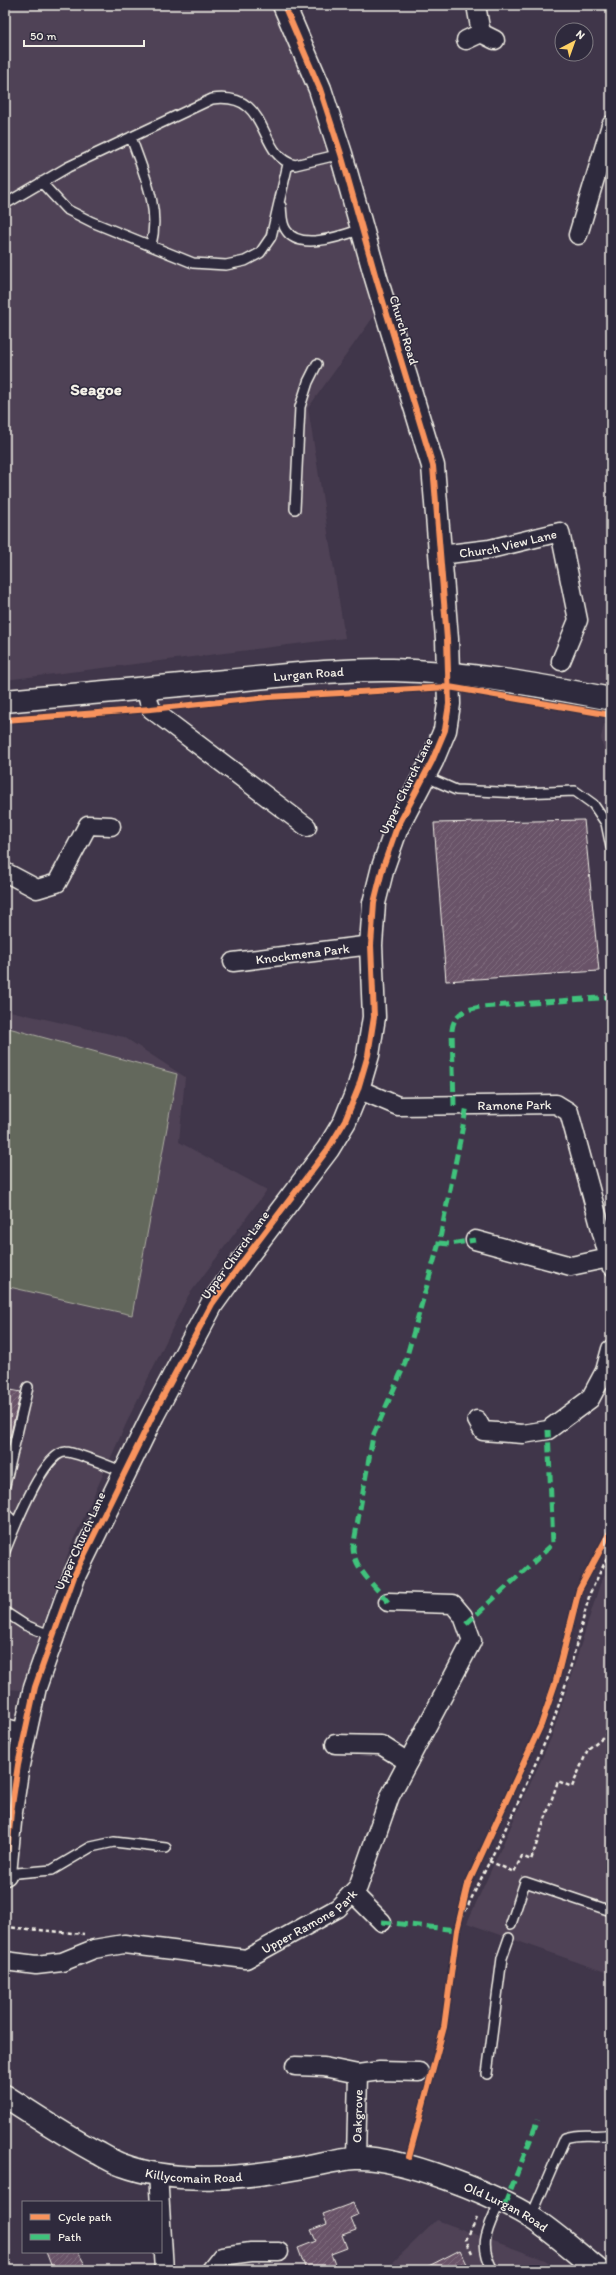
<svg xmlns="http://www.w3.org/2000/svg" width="616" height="2275" font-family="Itim,sans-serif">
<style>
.built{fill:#4f4356}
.green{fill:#64685b;stroke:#acaca2}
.building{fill:url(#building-hatch);stroke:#f4f1e8}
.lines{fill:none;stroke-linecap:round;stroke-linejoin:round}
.lane-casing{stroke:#f4f1e8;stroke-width:12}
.street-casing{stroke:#f4f1e8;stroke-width:21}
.secondary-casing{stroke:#f4f1e8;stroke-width:25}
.primary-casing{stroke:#f4f1e8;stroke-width:25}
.path{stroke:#f4f1e8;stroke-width:2.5;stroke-dasharray:4 3;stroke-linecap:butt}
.lane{stroke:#2f2a3d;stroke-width:9}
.street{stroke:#2f2a3d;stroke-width:18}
.secondary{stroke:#2f2a3d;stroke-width:22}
.primary{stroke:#2f2a3d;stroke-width:22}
.quiet{stroke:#40c37c;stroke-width:5;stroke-dasharray:10 5;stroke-linecap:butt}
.cycleway-casing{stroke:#2f2a3d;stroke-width:8}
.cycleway{stroke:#f8935d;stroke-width:6}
.labels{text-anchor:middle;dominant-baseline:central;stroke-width:3;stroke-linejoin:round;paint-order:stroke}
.street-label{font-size:13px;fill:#f4f1e8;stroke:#2f2a3d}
.district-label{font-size:17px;font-weight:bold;fill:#f4f1e8;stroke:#2f2a3d}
</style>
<defs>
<pattern id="building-hatch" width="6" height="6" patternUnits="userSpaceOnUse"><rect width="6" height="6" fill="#695367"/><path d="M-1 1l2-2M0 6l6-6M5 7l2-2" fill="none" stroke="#7f6c7d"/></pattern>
</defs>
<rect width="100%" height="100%" fill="#40364a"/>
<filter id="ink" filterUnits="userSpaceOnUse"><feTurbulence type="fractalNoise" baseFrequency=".025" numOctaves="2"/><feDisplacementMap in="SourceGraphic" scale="8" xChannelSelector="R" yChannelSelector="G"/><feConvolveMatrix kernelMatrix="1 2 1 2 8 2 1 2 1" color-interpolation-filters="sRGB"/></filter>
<g filter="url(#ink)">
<path class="built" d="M5,5h269l39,89 61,222 -66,92 37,230 -340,42z
M604,724l7,1v83l-3,-1 -1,-43 -6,-26z
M5,1010l119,27 61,40 -6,65 88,48 -79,106 -57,117 -60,132 -50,145 -16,-1z
M611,1564v410l-144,-51 85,-187 48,-152z
M437,2220l108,40 14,10h-174z"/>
<path class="green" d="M5,1027l172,47 -45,241 -127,-29z"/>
<path class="building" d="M584,820l15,151 -153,10 -12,-158z
M5,1389l16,3 -11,45h-5z
M353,2203l5,12 -7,3 5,12 -14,5 5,13 -16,6 6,16h-31l-8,-22 18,-7 -5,-11 16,-6 -4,-10z
M460,2250l10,20h-49z
M46,2252h32l10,18h-35z"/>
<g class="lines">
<g class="lane-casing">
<path id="lane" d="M131,137c12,36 30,70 20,108
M41,182l25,27 26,13 101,41 33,2 19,-4 15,-8 11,-16 17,-73
M5,204l63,-37 144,-68c61,-8 43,56 83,66l46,-11
M281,206c1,8 0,17 5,24 13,22 58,5 76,-1
M295,509l5,-102 8,-25 9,-18
M424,776l32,14 64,3 55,-2 18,13 13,19 5,24
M5,1485l23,-98
M5,1513l11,11
M5,1551c8,-20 39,-100 61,-99 9,0 48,16 58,20
M5,1612l20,13 27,11
M5,1874l47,-4 39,-23 23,-5 52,6
M511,1924l14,-42 86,29
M487,2074l15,-116 7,-20
M531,2217l34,-79c18,-6 28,0 46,-4
M493,2270c-16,-28 -4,-42 7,-69"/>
</g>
<g class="street-casing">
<g id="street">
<path d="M476,5l5,28"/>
<path d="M466,40l15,-7 14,7"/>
<path d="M578,235l33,-110"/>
<path id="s1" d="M440,555l50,-6 70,-17 18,88 -17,41"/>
<path d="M145,688l6,21 156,118"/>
<path d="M5,872l32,17 20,-6 31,-58 23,1"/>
<path id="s2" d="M233,962l138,-17"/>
<path id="s3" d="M358,1089l40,17 158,-2 13,8 42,154"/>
<path d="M475,1240l96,26 38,-8"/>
<path d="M477,1420l6,11 40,3 25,-4 42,-31 15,-28 6,-22"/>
<path d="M5,1728l20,5"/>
<path d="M335,1744l46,1 27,17"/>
<path d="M353,1893l29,29"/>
<path id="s4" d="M5,1961l31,4 26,-3 32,-13 30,-5 122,15 92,-51 20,-21 32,-91 82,-155 -9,-25 -10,-12 -65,-2"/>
<path d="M295,2066l29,1 34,7 22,-3 39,1"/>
<path id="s5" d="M356,2158l2,-84"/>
<path d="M158,2174l6,96"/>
<path d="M211,2270l11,-14 29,-4h28"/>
</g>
</g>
<g class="secondary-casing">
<g id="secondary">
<path d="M5,1874l6,-62 7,-47 17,-78 40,-113 78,-159 59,-111 28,-39 88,-116 17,-28 13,-32 10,-34 6,-38 -3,-72 3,-42 9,-36 13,-37 36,-69 13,-31 4,-26 -2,-65 -14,-173 -57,-188 -35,-124 -21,-65 -36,-84"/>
<path id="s6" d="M5,2096c30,19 59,39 91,56 8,4 17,10 26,13 54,20 121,13 176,3 19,-3 39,-9 57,-10 45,-2 139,36 177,60 23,15 44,34 66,52"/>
</g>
</g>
<g class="primary-casing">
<g id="primary">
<path id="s7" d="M5,701c73,-7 146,-13 220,-20 55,-5 112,-12 168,-11 74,2 146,15 218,29"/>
</g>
</g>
<path class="path" d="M611,1705v6
M489,1861l25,11 8,-16 9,4 27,-79 14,6 16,-38 20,-16 3,-5
M459,1924l56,-115 35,-78 17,-51 23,-87 21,-43
M5,1927l79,7
M472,2253l-6,-13 11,-22"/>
<use href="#lane" class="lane"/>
<use href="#street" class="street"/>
<use href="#secondary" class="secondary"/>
<use href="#primary" class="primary"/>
<path class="quiet" d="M454,1106l-2,-76c2,-17 13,-20 28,-23l131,-10
M439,1243l11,1 25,-4
M388,1602c-12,-15 -34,-33 -35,-54l20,-112 31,-70 35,-123 28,-137
M466,1624l87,-80 -5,-114
M382,1922l75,8
M505,2204l33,-84"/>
<g class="cycleway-casing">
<path id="cycleway" d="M5,720l146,-11 117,-12 181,-10 162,28
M5,1874l6,-62 7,-47 17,-78 40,-113 78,-159 59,-111 28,-39 88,-116 17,-28 13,-32 10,-34 6,-38 -3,-72 3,-42 9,-36 13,-37 36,-69 13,-31 4,-26 -2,-65 -14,-173 -57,-188 -35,-124 -21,-65 -36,-84
M409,2157l35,-130 13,-97 11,-46 73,-159 15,-44 23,-91 32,-60"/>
</g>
<use href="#cycleway" class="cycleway"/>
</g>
</g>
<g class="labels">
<g class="street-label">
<text transform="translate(404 330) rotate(73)">Church Road</text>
<text stroke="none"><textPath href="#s1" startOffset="69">Church View Lane</textPath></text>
<text stroke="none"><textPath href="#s7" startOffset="305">Lurgan Road</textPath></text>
<text transform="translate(406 786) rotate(-64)">Upper Church Lane</text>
<text stroke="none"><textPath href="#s2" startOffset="70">Knockmena Park</textPath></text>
<text stroke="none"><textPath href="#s3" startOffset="160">Ramone Park</textPath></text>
<text transform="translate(235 1255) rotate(-54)">Upper Church Lane</text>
<text transform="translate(80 1541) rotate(-66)">Upper Church Lane</text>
<text stroke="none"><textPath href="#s4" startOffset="319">Upper Ramone Park</textPath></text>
<text stroke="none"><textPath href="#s5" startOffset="42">Oakgrove</textPath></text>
<text stroke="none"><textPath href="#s6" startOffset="209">Killycomain Road</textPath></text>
<text stroke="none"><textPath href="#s6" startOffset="532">Old Lurgan Road</textPath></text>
</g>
<g class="district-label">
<text x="96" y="389">Seagoe</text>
</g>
</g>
<rect width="616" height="2275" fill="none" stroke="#2f2a3d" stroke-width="20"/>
<rect x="10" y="10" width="596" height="2255" fill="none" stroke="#f4f1e8" stroke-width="1.5" filter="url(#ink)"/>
<rect x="22" y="2201" width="140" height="52" fill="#2f2a3d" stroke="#7e7a81"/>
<rect x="30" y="2214" width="20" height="6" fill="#f8935d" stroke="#7e7a81"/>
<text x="58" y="2221" font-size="12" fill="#f4f1e8">Cycle path</text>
<rect x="30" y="2234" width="20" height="6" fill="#40c37c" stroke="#7e7a81"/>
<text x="58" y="2241" font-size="12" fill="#f4f1e8">Path</text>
<g transform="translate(574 42) rotate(41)"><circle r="19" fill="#2f2a3d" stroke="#7e7a81"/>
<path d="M0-3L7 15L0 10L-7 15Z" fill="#ffd166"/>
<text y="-6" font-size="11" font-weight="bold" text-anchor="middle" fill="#f4f1e8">N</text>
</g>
<path d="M24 40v6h120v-6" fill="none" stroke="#f4f1e8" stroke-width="2"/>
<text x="30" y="40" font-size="12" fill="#f4f1e8" stroke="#2f2a3d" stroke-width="3" paint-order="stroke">50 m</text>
</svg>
